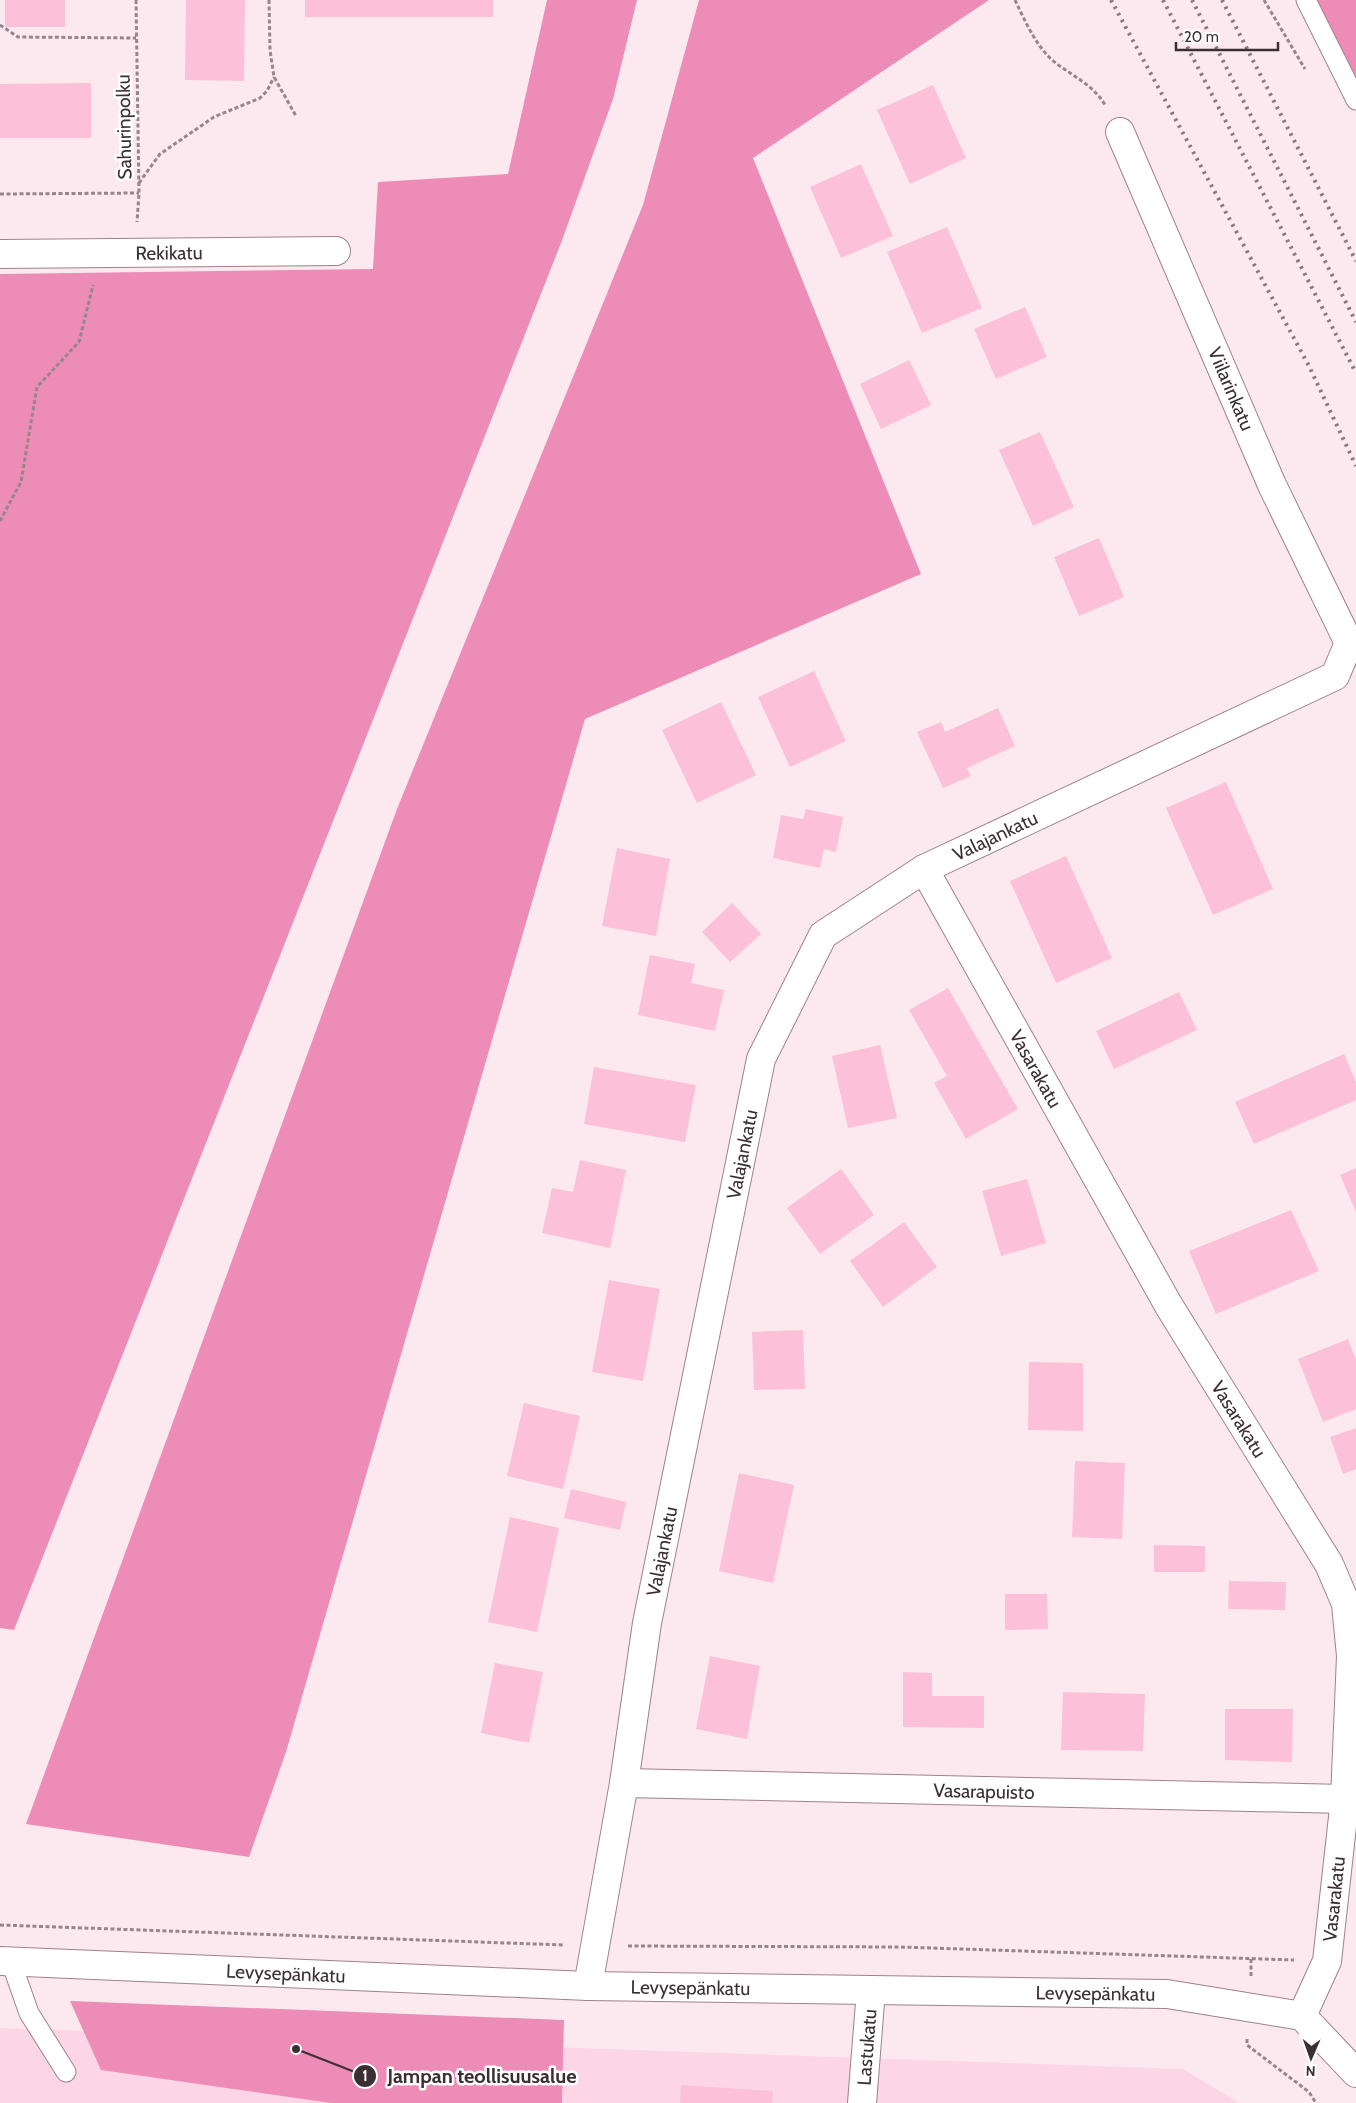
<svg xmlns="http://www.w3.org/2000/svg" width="1356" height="2103" font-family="Cabin,sans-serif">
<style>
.built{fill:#fdd6e5}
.forest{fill:#ec8cb7}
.building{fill:#fcc0d8}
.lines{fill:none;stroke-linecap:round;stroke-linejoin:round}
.service-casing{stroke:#9e818c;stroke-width:21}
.minor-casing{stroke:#9e818c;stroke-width:30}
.path{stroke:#96868c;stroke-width:3;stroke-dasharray:4 2.5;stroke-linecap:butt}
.service{stroke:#fff;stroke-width:19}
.minor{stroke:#fff;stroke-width:28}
.rail{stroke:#88797f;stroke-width:4;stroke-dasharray:2.5 5;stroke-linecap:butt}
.labels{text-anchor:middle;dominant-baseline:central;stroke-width:5;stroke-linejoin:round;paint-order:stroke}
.street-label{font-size:19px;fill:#3b2f34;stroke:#fff}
.leader{fill:none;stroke:#3b2f34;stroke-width:2}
.callout-dot{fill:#3b2f34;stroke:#fff;stroke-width:2}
.mark-label{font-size:15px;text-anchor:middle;font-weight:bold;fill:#fff}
.callout-label{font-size:20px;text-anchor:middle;font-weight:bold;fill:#3b2f34;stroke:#fff;stroke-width:5;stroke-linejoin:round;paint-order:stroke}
</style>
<rect width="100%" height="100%" fill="#fce9f0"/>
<path class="built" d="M0,2028l1183,41 56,34h-1239z"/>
<path class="forest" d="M547,0h90l-24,99 -52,144 -547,1387 -14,-2v-1354l373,-5 5,-87 130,-8z
M699,0h290l-236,158 168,416 -336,145 -299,1033 -37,105 -223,-33 371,-1015 246,-604z
M1316,0h40v77z
M70,2001l494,19 -2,83h-231l-230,-33z"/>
<path class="building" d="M5,0h60v27h-60z
M186,0h59l-1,81 -59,-1z
M305,0h188v17h-188z
M91,83v55h-91v-54z
M933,85l33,73 -56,26 -33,-74z
M861,164l32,72 -52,22 -31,-71z
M947,227l35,81 -60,25 -35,-81z
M1025,307l22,50 -51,22 -22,-50z
M909,360l22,45 -50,24 -21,-45z
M1040,432l34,75 -41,19 -34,-76z
M1099,538l25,59 -45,19 -25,-59z
M814,671l32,70 -56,26 -32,-70z
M721,702l35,73 -59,28 -35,-73z
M998,708l17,38 -48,22 4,8 -28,12 -26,-56 24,-10 4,10z
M1226,782l47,107 -60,26 -47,-107z
M806,809l37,8 -7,35 -12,-3 -4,19 -47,-10 8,-43 22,4z
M617,848l53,11 -14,77 -54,-10z
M1066,856l46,102 -56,25 -46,-102z
M732,903l29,31 -31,28 -28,-30z
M650,955l45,9 -4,19 33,7 -9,41 -77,-16z
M948,988l70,121 -52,30 -32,-56 13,-7 -38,-66z
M1179,992l18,38 -83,39 -18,-38z
M880,1045l17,73 -49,10 -16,-72z
M1344,1054l12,28v18l-102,44 -19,-42z
M594,1067l102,18 -11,57 -101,-18z
M580,1160l46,10 -16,78 -68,-15 10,-45 21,4z
M1356,1168v44l-16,-37z
M841,1169l33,46 -54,39 -33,-46z
M1027,1179l19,64 -45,13 -19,-65z
M1291,1210l28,61 -103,43 -27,-63z
M904,1222l33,45 -54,40 -33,-46z
M609,1280l51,9 -17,92 -51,-9z
M803,1330l2,59 -51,1 -2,-58z
M1348,1339l8,21v49l-33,13 -25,-63z
M1029,1362l54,1v68l-55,-1z
M524,1403l56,13 -17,73 -56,-13z
M1356,1428v41l-13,5 -13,-37z
M1075,1461l50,2 -3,76 -50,-2z
M739,1473l55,12 -21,98 -54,-12z
M571,1489l55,13 -6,28 -56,-12z
M510,1517l49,11 -22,104 -49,-10z
M1154,1545l51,1v26h-51z
M1229,1581l57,1 -1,28 -57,-1z
M1005,1594h42l1,35 -43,1z
M710,1656l50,10 -13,73 -51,-10z
M495,1663l48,9 -14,71 -48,-10z
M903,1672l29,1v23h52v32l-81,-1z
M1063,1692l82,2 -2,57 -82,-1z
M1225,1709h68l-1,53 -67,-2z
M681,2085l92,6 -1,12h-92z"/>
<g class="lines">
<g class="service-casing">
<path id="service" d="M1306,0l50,100
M11,1962l18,51 37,59"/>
</g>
<g class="minor-casing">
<g id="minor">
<path id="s1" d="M0,254l336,-3"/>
<path id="s2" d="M924,869l245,437 160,258 17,40 5,52 -6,143 -18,162 -25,55"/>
<path id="s3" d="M624,1783l721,16"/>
<path id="s4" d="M0,1961l588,25 579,8 135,22 54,57"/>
<path id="s5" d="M588,1986l36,-203 23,-160 114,-564 62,-124 101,-66 411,-193 14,-33 -77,-158 -152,-353"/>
<path id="s6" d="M862,2103l9,-113"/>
</g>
</g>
<path class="path" d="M136,0l3,193 -2,29
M269,0l1,50 4,27 22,39
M1015,0c10,21 20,44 37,60 18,15 41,24 53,45
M1264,0l41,69
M0,25l18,12 118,1
M139,183l21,-29 54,-37 46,-19 7,-7 7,-14
M0,194l139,-1
M0,521l21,-39 16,-95 42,-45 14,-57
M0,1925l564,20
M628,1946l273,1 393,13
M1251,1959v17
M1247,2039v6l62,47 7,11"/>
<use href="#service" class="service"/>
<use href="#minor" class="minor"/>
<path class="rail" d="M1111,0l198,366 47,100
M1163,0l193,373
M1192,0l164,322
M1222,0l134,261"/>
</g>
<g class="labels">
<g class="street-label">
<text transform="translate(124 127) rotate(-91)">Sahurinpolku</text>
<text stroke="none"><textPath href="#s1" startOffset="169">Rekikatu</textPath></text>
<text transform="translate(1231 389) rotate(67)">Viilarinkatu</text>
<text stroke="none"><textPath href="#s5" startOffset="1281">Valajankatu</textPath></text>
<text stroke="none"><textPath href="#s2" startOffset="229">Vasarakatu</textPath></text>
<text stroke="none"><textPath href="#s5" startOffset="846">Valajankatu</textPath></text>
<text stroke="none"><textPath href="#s2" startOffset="634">Vasarakatu</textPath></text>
<text stroke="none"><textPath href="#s5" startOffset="441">Valajankatu</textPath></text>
<text stroke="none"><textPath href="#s3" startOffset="360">Vasarapuisto</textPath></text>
<text transform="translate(1334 1899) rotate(-84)">Vasarakatu</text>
<text stroke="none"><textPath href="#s4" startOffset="286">Levysepänkatu</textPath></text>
<text stroke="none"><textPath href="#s4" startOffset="691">Levysepänkatu</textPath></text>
<text stroke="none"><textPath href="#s4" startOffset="1096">Levysepänkatu</textPath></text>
<text stroke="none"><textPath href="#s6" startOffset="56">Lastukatu</textPath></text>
</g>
</g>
<path class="leader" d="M296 2049L365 2076"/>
<g class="callout-dot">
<circle cx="296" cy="2049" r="5"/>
<circle cx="365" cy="2076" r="12"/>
</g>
<g class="mark-label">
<text x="365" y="2081">1</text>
</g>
<g class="callout-label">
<text x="482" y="2083">Jampan teollisuusalue</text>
</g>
<g transform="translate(1311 2058) rotate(182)" stroke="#ffffff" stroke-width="4" paint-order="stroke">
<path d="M0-4L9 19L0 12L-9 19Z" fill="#3b2f34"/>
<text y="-8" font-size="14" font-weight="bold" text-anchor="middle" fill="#3b2f34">N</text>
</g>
<path d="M1176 42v8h102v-8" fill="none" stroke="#3b2f34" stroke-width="2.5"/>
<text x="1184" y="42" font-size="15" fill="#3b2f34" stroke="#ffffff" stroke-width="4" paint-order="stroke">20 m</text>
</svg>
